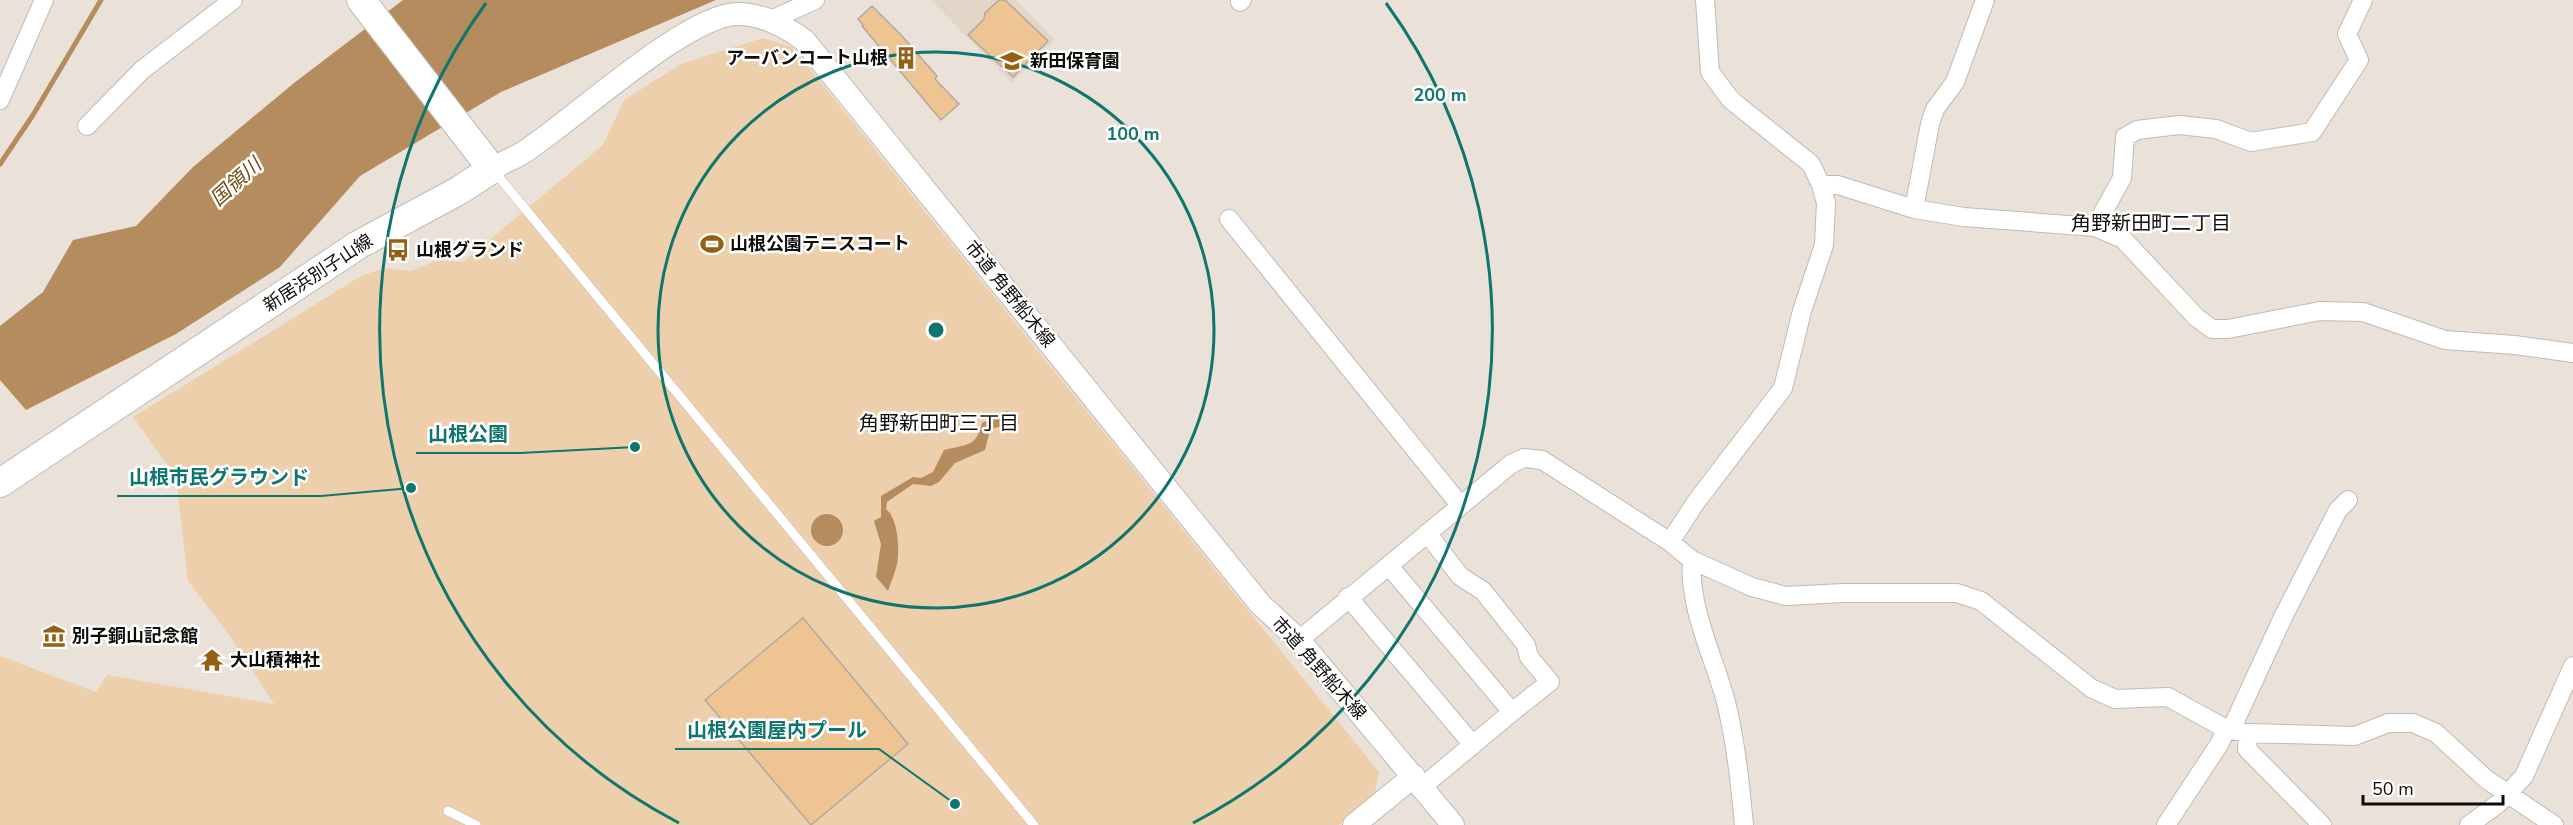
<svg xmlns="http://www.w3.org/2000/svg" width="2573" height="825" font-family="'Nunito Sans','Noto Sans JP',sans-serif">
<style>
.built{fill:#e3d6c8}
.green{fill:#eecfab}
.water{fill:#b48c5d}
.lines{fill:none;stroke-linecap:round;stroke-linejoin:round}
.stream{stroke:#b48c5d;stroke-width:5}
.building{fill:#eec493;stroke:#b0a9a1;stroke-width:1.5}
.service-casing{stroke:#c2bab2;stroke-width:10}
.minor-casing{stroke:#c2bab2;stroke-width:20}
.tertiary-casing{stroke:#c2bab2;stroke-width:24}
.primary-casing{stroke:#c2bab2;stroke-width:30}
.service{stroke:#fff;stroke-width:9}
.minor{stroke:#fff;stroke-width:18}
.tertiary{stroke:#fff;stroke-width:22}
.primary{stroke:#fff;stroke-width:28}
.ring{fill:none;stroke:#0f766e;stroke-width:3}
.labels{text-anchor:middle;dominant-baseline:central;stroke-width:5;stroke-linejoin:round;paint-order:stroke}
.poi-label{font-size:18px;font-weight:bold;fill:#0f0d0a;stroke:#fff;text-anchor:start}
.street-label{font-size:18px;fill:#0f0d0a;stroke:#fff}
.water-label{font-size:20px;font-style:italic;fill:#744b13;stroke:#fff}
.neighbourhood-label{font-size:20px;fill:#0f0d0a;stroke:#fff}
.centre{fill:#0f766e;stroke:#fff;stroke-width:3}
.ring-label{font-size:18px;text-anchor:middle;font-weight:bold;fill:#0f766e;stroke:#fff;stroke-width:5;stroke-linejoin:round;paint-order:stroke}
.leader{fill:none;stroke:#0f766e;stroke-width:2}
.callout-dot{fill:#0f766e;stroke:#fff;stroke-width:2}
.callout-label{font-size:20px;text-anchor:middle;font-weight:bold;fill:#0f766e;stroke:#fff;stroke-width:5;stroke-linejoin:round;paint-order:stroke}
</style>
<rect width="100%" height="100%" fill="#eae2d9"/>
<path class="built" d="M931,0h85l39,40 -43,43z"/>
<path class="green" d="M763,38l29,9 587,725 -5,25 -35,28h-1339v-169l96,36 11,-17 167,29 -42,-65 -44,-58 -12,-104 -43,-60 228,-141 23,-8 27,3 27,-11 25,2 140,-117 21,-45 57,-36z"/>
<path class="water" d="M403,0h313l-215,92 -141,84 -80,91 -104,67 -150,76 -26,-30v-54l43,-34 30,-52 63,-14 57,-59 101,-84z
M1007,411l11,6 1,7c-10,4 -19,0 -29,6l-5,20 -30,13 -16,19 -8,4 -18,-2 -26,18 -1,7c12,9 14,40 11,55 -2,9 -6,18 -9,27l-12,-14 5,-33 -7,-23 7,-4v-21l32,-19 8,1 12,-6 11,-22c22,-6 32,-2 38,-27z
M811 530a16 16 0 1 1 32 0a16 16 0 1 1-32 0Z"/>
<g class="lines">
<path class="stream" d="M0,164l33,-49 68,-115"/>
</g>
<path class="building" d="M999,0h6l43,41 -35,36 -45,-42 16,-16 1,-6z
M872,6l30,30 35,40 -2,3 24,25 -18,16 -79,-94 1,-1 -5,-6z
M803,618l105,126 -97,81 -106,-125z"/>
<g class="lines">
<g class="service-casing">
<path id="service" d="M493,170l541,655
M448,811l28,14"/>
</g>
<g class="minor-casing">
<path id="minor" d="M1705,0l5,72 21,28 80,64 10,21h17l76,24 50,8 131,10 28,12 73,78 16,12h16l92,-18 43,1 82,28 70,5 58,8
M1240,2l2,-2
M771,20l44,-20
M0,100l44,-100
M87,126l55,-56 91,-70
M1914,209l16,-85 5,-15 20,-27 30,-82
M1229,219l231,286
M2095,227l27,-49 3,-41 12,-7 42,-5 37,4 35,13 61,-10 47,-72 -12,-26 16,-34
M1427,533l33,43 23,15 43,54 3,12 21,25 -38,30
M1670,542l26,-40 87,-114 19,-77 22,-66 2,-42 -5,-18
M1692,560l60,27 34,9 57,-3h114l24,8 110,87 24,11 53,-2 58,32 22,4 107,3 33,-13h25l23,10 50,46 68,46
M1389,566l123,146 -90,75
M1348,597l125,148
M1299,640l212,-176 13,-6 18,2 128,82 22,18c-4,47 22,97 34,142 10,41 14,81 18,123
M2231,730l53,-115 54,-105 10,-10
M2248,733l-1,16 75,76
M2166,825l54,-82 6,-14
M2469,825l30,-22 25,-27 49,-110"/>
</g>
<g class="tertiary-casing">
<path id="tertiary" d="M492,169c10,-7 22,-10 32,-17 48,-31 162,-137 213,-138 26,0 47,12 67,26l457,565 38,35 154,185
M1354,825l60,-49"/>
</g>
<g class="primary-casing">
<path id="primary" d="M0,483l358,-238 102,-55 32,-21 -131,-169"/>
</g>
<use href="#service" class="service"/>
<use href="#minor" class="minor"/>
<use href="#tertiary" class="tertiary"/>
<use href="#primary" class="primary"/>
</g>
<g class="ring">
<circle cx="936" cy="330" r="278"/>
<path d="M679 823A556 556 0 0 1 486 3M1386 3A556 556 0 0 1 1193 823"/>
</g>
<defs>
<g id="building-bare" transform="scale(1.8)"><path d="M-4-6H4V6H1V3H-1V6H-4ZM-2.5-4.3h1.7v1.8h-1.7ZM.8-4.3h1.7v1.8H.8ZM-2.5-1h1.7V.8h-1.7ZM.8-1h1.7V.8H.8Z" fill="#946014" stroke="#fff" stroke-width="2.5" paint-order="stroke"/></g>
<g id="school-bare" transform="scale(1.8)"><path d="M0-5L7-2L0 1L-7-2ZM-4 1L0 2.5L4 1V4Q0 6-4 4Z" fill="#946014" stroke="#fff" stroke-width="2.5" paint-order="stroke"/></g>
<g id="stadium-bare" transform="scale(1.8)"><path d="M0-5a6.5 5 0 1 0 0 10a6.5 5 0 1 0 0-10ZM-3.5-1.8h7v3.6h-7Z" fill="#946014" stroke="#fff" stroke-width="2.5" paint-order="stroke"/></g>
<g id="bus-bare" transform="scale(1.8)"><path d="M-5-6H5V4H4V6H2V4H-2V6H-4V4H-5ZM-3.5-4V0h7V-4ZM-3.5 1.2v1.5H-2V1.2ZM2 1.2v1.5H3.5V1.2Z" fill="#946014" stroke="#fff" stroke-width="2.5" paint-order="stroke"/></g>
<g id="museum-bare" transform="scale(1.8)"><path d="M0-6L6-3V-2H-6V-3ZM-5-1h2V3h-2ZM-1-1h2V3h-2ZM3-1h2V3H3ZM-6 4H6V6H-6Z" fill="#946014" stroke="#fff" stroke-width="2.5" paint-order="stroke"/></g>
<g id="temple-bare" transform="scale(1.8)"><path d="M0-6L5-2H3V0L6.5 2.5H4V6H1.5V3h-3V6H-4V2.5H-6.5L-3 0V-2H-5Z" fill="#946014" stroke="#fff" stroke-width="2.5" paint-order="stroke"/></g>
</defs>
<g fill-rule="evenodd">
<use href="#building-bare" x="906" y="58"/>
<use href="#school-bare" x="1012" y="61"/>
<use href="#stadium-bare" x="712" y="244"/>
<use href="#bus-bare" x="398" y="250"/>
<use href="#museum-bare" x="54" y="636"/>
<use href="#temple-bare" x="212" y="660"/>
</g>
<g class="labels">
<g class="poi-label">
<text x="888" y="58" text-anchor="end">アーバンコート山根</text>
<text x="1030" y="61">新田保育園</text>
<text x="730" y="244">山根公園テニスコート</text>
<text x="416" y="250">山根グランド</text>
<text x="72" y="636">別子銅山記念館</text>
<text x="230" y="660">大山積神社</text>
</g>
<g class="street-label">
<text transform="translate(318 273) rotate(-33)">新居浜別子山線</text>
<text transform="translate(1010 294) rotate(51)">市道 角野船木線</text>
<text transform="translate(1319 668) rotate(48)">市道 角野船木線</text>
</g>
<g class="water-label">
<text transform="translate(236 182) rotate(-42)">国領川</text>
</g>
<g class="neighbourhood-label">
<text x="2151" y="223">角野新田町二丁目</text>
<text x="939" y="423">角野新田町三丁目</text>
</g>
</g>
<circle cx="936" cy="330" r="9" class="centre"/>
<g class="ring-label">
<text x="1440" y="101">200 m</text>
<text x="1133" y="140">100 m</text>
</g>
<path class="leader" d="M635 447L520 453H416M411 488L321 496H117M955 804L879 749H675"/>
<g class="callout-dot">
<circle cx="635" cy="447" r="6"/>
<circle cx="411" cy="488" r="6"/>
<circle cx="955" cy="804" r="6"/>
</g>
<g class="callout-label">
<text x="468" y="441">山根公園</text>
<text x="219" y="484">山根市民グラウンド</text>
<text x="777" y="737">山根公園屋内プール</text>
</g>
<path d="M2363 795v9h140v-9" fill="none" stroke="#0f0d0a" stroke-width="3"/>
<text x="2372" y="795" font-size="18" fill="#0f0d0a" stroke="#ffffff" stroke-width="4.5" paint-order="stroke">50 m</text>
</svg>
